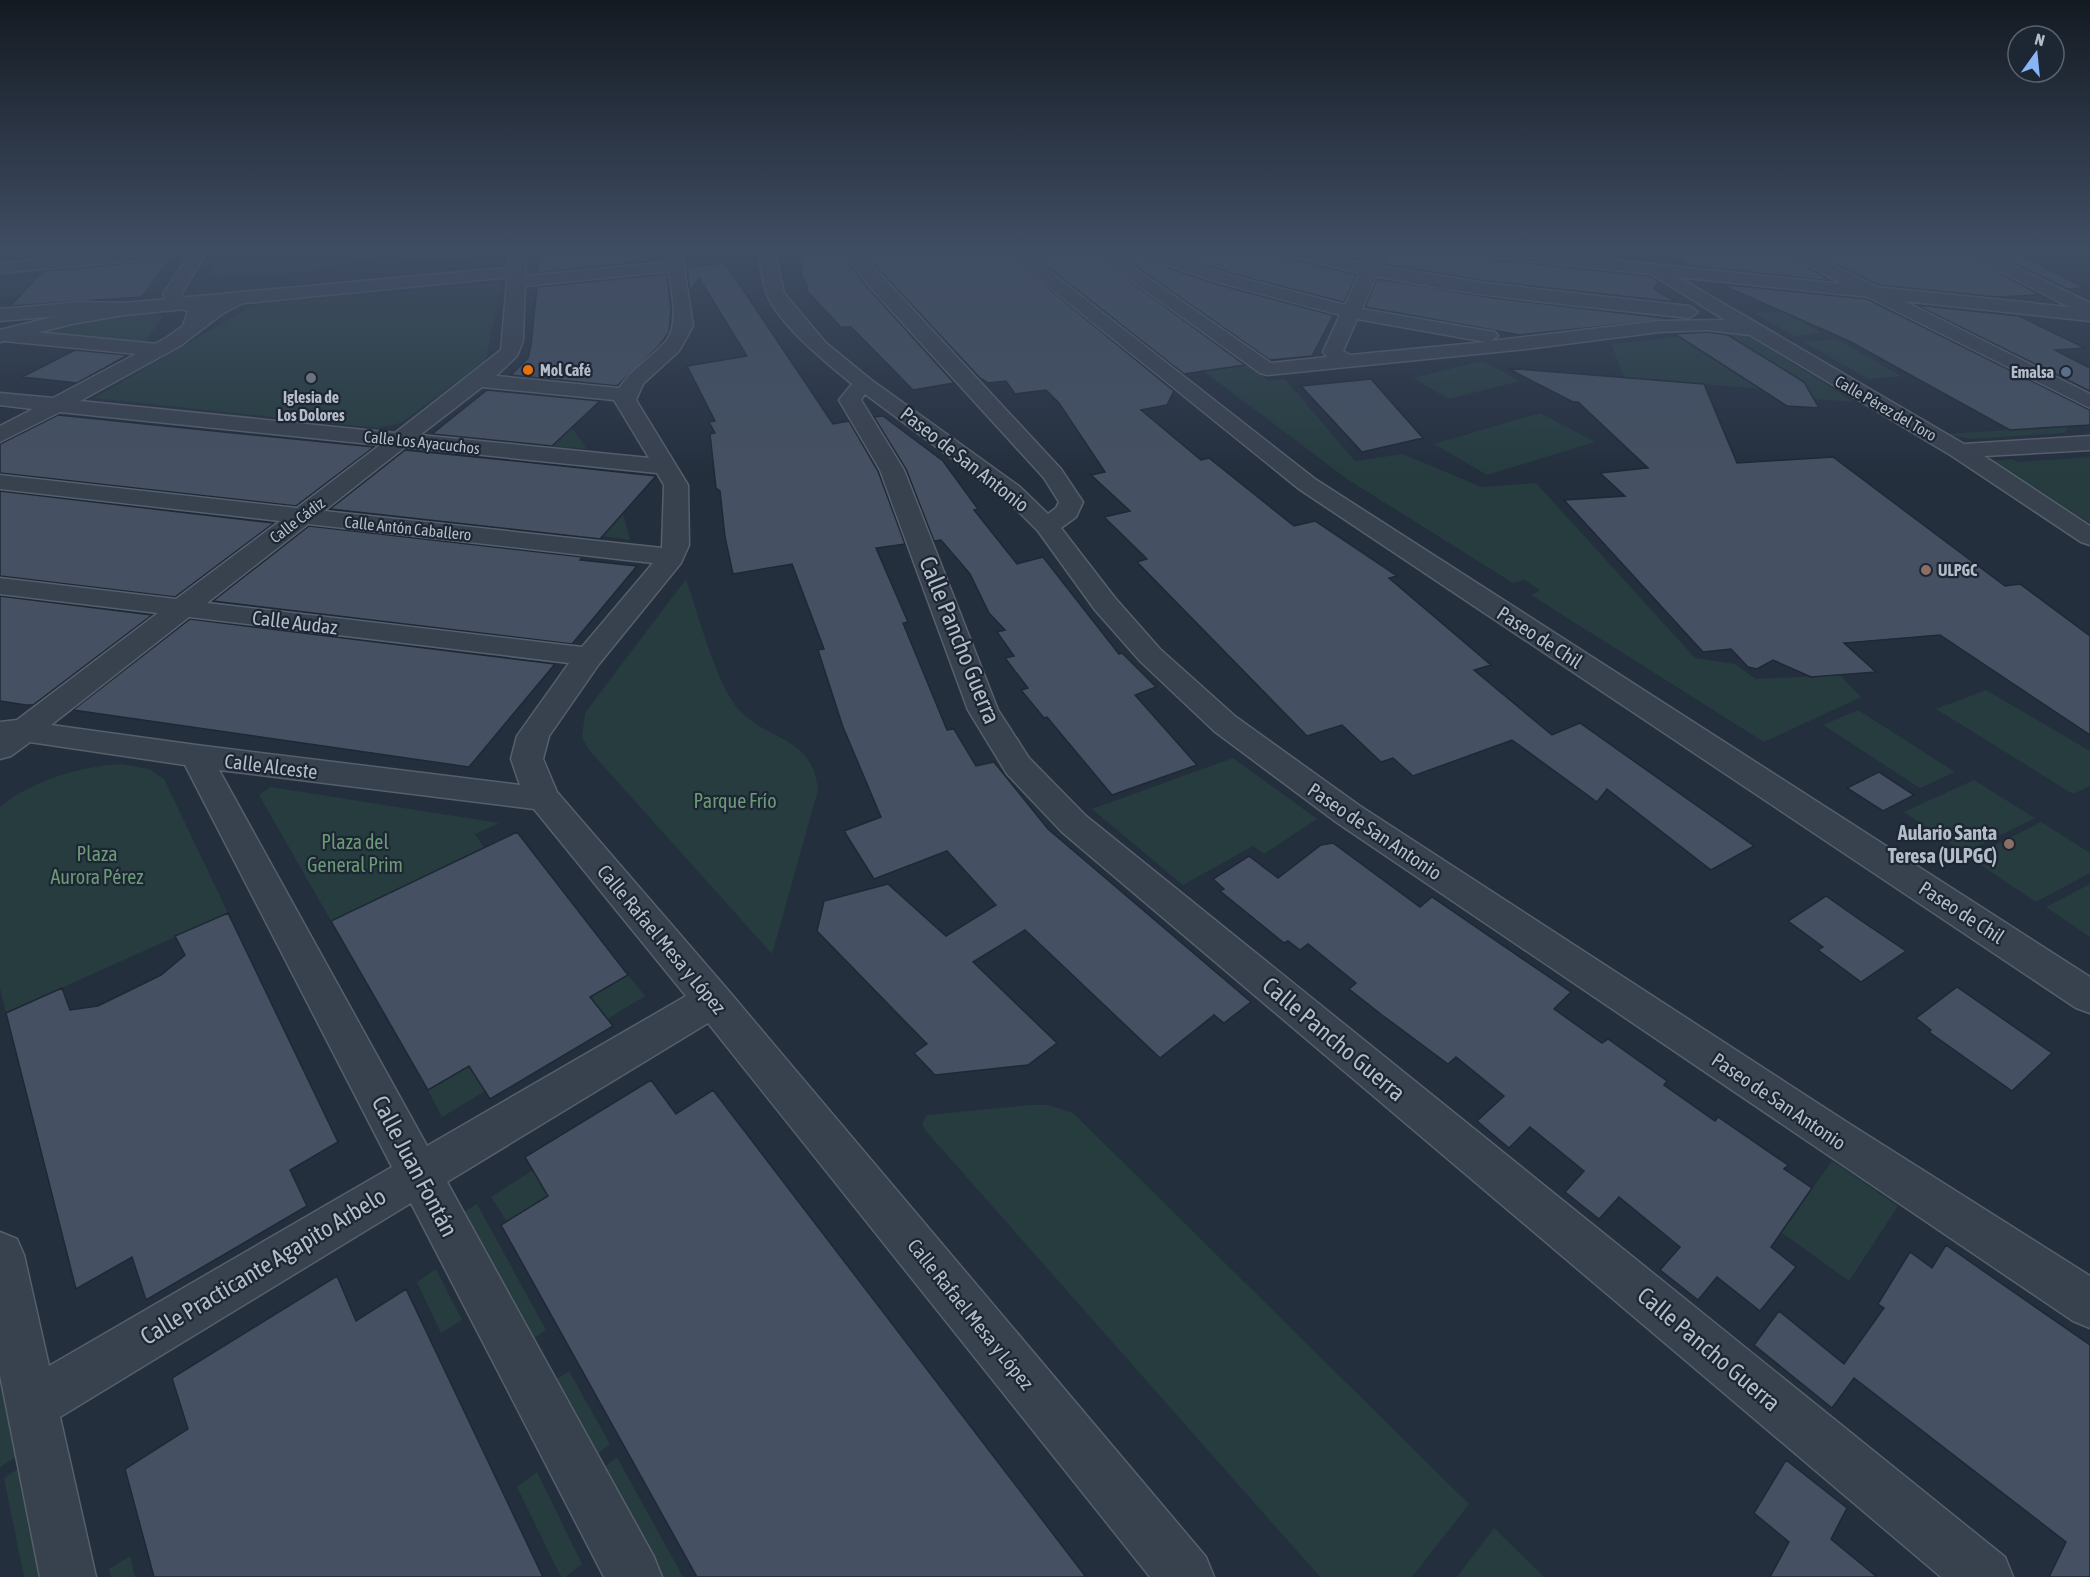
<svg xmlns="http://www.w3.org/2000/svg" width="2090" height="1577" font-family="'Asap Condensed',sans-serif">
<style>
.green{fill:#263c3f}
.building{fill:#455162;stroke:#1f2835;stroke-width:1.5}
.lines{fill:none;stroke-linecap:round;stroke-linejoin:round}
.minor-tunnel{stroke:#3a4453;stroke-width:19;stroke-dasharray:19 10;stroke-linecap:butt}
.pedestrian-casing{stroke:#565f6c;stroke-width:3}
.minor-casing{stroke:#565f6c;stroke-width:3}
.tertiary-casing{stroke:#565f6c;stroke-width:3}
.pedestrian{fill:#38414e;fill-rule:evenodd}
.minor{fill:#38414e;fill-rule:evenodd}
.tertiary{fill:#38414e;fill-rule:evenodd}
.food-dot{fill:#e8710a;stroke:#1d2633;stroke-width:2}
.service-dot{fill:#5c6f8a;stroke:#1d2633;stroke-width:2}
.worship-dot{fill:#6b7280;stroke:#1d2633;stroke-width:2}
.education-dot{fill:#8d6e63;stroke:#1d2633;stroke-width:2}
.labels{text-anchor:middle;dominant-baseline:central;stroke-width:4.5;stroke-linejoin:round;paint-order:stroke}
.far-poi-label{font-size:16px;font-weight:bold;fill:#b4bcc9;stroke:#1d2633;text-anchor:start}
.far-street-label{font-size:16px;fill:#b4bcc9;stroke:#1d2633}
.street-label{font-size:20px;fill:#b4bcc9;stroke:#1d2633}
.park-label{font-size:20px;fill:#6b9a76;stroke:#1d2633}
.poi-label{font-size:20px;font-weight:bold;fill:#b4bcc9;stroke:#1d2633;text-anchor:end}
.near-street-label{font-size:24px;fill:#b4bcc9;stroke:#1d2633}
</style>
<rect width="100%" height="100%" fill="#242f3e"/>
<path class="green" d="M226,249h268l-21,8 -97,8 1,-4 -48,4 -3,5 -117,8 -1,-2z
M1502,249h101l21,13z
M134,270l-13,15 -121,12v-15z
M500,283l-13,73 -4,6 -82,61 -24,5 -283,-30 160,-93z
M1782,311l40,22 -29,3 -38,-23z
M149,313l14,3 -19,28 -111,-12z
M1730,332l19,4 105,66 -40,-3 -4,-6 -186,-16 -13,-33z
M1836,339l65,37 -33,3 -64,-37z
M1482,361l38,20 -71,18 -36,-21z
M1246,365l23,16 16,-2 70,82 48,-7 78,33 55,-4 159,175 40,6 21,15 84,-4 21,22 -97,45 -233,-147 9,-5 -16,-10 -11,3 -166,-104 -145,-109z
M1540,413l55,29 -108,33 -53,-31z
M2064,421l4,7 -3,5 -94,6 -25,-5 112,-7z
M571,427l16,22 -36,-3z
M2090,457v66l-98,-62 20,-2 6,3z
M623,513l7,27 -28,-4z
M686,579c12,34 30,105 53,131 31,33 73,25 79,80l-46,164 -182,-203 -8,-13 3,-25z
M1986,690l104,61v35l-17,8 -137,-85z
M1858,710l97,62 -35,16 -97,-63z
M1233,758l84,61 -53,35 -11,-8 -70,39 -91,-76z
M121,764l28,5 15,10 64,134 -222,100 -6,-25v-181c33,-27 79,-40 121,-43z
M1974,780l61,38 -71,35 -60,-41z
M270,787l229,36 -24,11 9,14 -153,73 -72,-126z
M2041,822l49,31v20l-54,29 -66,-44z
M2090,884v53l-44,-30z
M628,975l17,21 -38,23 -16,-23z
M469,1066l16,25 -43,26 -14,-27z
M1032,1105h16l25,8 396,391 -57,73h-92l-395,-447 -3,-7 5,-8z
M1832,1161l66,45 -49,75 -68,-49z
M533,1170l15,26 -41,26 -16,-25z
M477,1204l69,126 -19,13 -68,-128z
M436,1269l26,51 -21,13 -24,-51z
M0,1355l22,98 -22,14z
M569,1371l41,73 -19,15 -42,-74z
M617,1457l66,120h-30l-56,-104z
M23,1466l23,111h-22l-20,-99z
M537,1472l45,92 -17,13h-4l-44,-90z
M1494,1528l50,49h-87z
M130,1556l5,21h-24l-2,-8z"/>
<path class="building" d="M72,249h59l-73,7 5,-6z
M154,249h24l-36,48 -132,9 33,-35 110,-10 4,-5z
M540,249h109l1,12 -112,12z
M799,249h39l30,39 86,95 -41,7 -62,-63h-10l-35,-37 2,-3 -6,-10z
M860,249h140l174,142 -7,14 -26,5 60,50 8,-2 85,68 21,-5 82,55 -8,2 102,87 -17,5 78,65 28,-12 174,123 -43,24 -104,-81 -10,13 -85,-62 -99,36 -20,-18 -12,4 -39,-37 -35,11 -170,-174 10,-3 -43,-42 26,-6 -39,-36 14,-3 -46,-69 -13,-13 -31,4 -9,-13 -18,2 -8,-5z
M1025,249h61l159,116 -61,9z
M1111,249h17l3,6 85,29 120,32h-3l-21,40 -42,4z
M1161,249h112l3,6 81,20 -13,27 -114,-29z
M1315,249h53l-5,11z
M1389,249h30l35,4 6,3 190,20 9,5 -5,8 22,13 -191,-21 -102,-17z
M1663,249h114l54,32 -141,-15z
M1805,249h151l84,46 -43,2 -119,-12z
M1984,249h25l76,39 -18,1z
M725,263l108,161 16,-3 29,50 27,73 -29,4 32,74 -5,1 44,107 7,-1 22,37 18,-4 54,67 203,173 -27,21 -10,-8 -54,43 -135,-128 -52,32 84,81 -29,22 -93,10 -21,-22 13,-9 -110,-113 7,-30 64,-17 58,52 50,-31 -49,-54 -73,28 -30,-48 37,-14 -38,-90 -25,-77 6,-1 -32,-85 -59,10 -8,-37 -5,-46 -4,-3 -6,-54 5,-1 -6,-11 6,-1 -28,-55 60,-10 -48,-78 -9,14 -3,-25z
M667,274l4,36 -2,22 -10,14 -42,40 -106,-11 17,-17 3,-13 6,-58z
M1377,279l116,19 180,21 -153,16 -155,-28z
M1720,284l147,15 223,111v15l-80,5 -161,-89z
M1916,305l103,11 66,32 -30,2 35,18v23z
M1707,332l21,3 76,47 15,26 -32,-2 -112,-72z
M75,350l53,5 -51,28 -55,-6z
M1507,368l197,16 33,79 96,-6 172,129 15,-2 70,52v99l-150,-100 -96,8 32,29 -65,5 -38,-17 -16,9 -9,-2 -17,-18 -28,3 -139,-152 61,-4 -25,-23 48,-5 -70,-66h-5z
M1371,379l52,59 -61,14 -61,-66z
M487,390l113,11 -48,45 -120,-12z
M58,415l97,10 219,22 -78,59 -296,-33v-29z
M883,416l60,45 35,48 -4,1 43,54 26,-7 76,97 3,-1 34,34 -21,8 62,70 -85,30 -65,-78 -3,1 -23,-28 7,-2 -23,-30 9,-2 -17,-24 8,-2 -16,-17 -19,-39 -29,-34 -7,1 -28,-72 -32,-52z
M405,450l130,13 121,13 -56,63 -270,-30z
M0,491l274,32 -99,74 -175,-21z
M309,526l274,31 -3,3 57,6 -65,78 -359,-43z
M0,596l152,19 -119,90h-7l-26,-4z
M190,619l365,45 -86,103 -396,-57z
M1879,772l35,23 -31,16 -36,-23z
M517,832l111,143 -38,22 23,29 -123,73 -21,-33 -41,24 -97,-169z
M1333,843l87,64 12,-10 139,95 -17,17 48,34 6,-4 59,42 -3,4 51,36 3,-4 70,48 -4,4 28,19 -41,59 25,20 -36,44 -43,-34 -19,23 -38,-30 20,-23 -61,-50 -20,22 -34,-27 19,-21 -54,-44 -21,21 -32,-27 27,-25 -48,-39 -8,7 -66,-49 -33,-26 7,-6 -48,-39 -8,6 -12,-9 -4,2 -64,-52 4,-2 -11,-10 36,-23 29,22 43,-33z
M1826,896l37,26 43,29 -45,31 -43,-32 5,-3 -35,-26z
M228,913l110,229 -48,28 17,36 -161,94 -14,-43 -56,32 -70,-276 56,-25 8,22 28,-4 63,-31 24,-20 -10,-19z
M1957,987l95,66 -40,38 -83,-59 2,-2 -15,-12z
M651,1080l25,34 37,-24 373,487h-389l-196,-352 47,-29 -23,-39z
M1946,1245l144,100v232h-41l17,-35 -212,-164 -22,30 -78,-63 25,-34 65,53 40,-56 -6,-4 32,-52 22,16z
M337,1276l19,45 50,-32 137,288h-389l-29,-108 63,-40 -16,-51z
M1786,1460l61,48 -16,31 46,38h-107l19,-35 -35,-29z"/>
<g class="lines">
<path class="minor-tunnel" d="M147,255l28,-2"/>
<g class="pedestrian-casing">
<path id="pedestrian" d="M676,261l9,5 -3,4 -166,17 -9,-5 9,-5z
M4,329l154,15 7,2 3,4 -3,4 -7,2 -154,-15 -4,-1v-10z"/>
</g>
<g class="minor-casing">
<path id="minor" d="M193,249h16l-28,45 3,5 23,8 36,-16 9,5 -3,4 -27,14 -42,32 -100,55 315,32 106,-83 9,-101h16l-3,92 -6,15 -21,20 123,12c13,-19 32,-30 47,-47 16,-18 2,-68 -1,-92h16l12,77 -14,25 -36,33 -7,16 52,85 1,60 -8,18 -82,101 -50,72 -6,23 14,33 170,197 479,568 8,20h-64l-442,-554 -261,159 207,375 8,20h-58l-193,-374 -351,214 36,160h-56l-40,-202v-143l17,7 7,16 25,111 343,-199 -207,-402 -155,-23 -19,14 -11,3v-37l17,-2 141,-107 -158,-19v-16l176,21 104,-78 -280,-32v-14l297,33 83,-63 -320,-33 -60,30v-16l33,-17 -33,-4v-12l53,5 113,-60 17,-12 5,-15 -17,-4 -8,-13zM482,387l132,13 35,58 -229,-23zM405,447l252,26 7,12 -2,63 -338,-37zM308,524l345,39 -71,84 -375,-44zM189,617l380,46 -52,73 -6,23 9,26 -324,-40 -145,-20zM219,770l315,39 152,187 -259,150z
M758,249h16l10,44 42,50 44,36 150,108 28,27 8,-6 3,-6 -15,-24 -174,-191 -30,-38h17l204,220 22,33 -7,15 -15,11 54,70 45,51 76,68 124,89 485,315 245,155v52l-17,-7 -737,-499 -122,-91 -74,-70 -45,-51 -57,-79 -34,-34 -139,-103 -4,6 43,70 94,240 31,48 57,58 919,741 8,20h-72l-879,-745 -55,-58 -39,-64 -88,-240 -41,-70 13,-16c-25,-21 -77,-62 -86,-93 -4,-13 -6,-28 -8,-42z
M1088,249h19l164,114 56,-6 -4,-5 17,-37 -123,-33 -85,-29 -2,-4h24l75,26 116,30 15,-32 -83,-20 -2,-4h29l60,14 7,-14h16l-7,17 105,17 204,23 9,6 -9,6c-104,-12 -210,-20 -313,-42l-14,33 133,23 3,4 -7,5 168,-20 66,-1 -74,-46 -191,-20 -8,-5h58l332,35 -63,-35h21l77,38 192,20 -111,-58h21l111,54v18l-186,-20 186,93v14l-222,-111 -190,-20 286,167 126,-8v14l-106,6 106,70v19l-9,-3 -129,-86 -202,-121 -43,-5 -48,2 -133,17 -259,26 -7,-2zM1357,319l129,23 -136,13 -7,-4z
M147,250l6,1 2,4 -2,4 -153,14v-10z
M81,302l43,1 9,6 -9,6 -43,-1 -81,7v-12z"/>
</g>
<g class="tertiary-casing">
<path id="tertiary" d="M1002,249h19l294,230 775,498v36l-14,-5 -777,-519z
M515,267l9,5 -3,4 -397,39 -52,9 -72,18v-12l72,-18 52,-9z"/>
</g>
<use href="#pedestrian" class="pedestrian"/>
<use href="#minor" class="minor"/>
<use href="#tertiary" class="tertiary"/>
</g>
<linearGradient id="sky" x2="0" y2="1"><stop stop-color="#141a22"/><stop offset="0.53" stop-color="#3f4d63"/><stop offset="1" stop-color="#3f4d63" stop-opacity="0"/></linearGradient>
<rect width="2090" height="470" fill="url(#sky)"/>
<circle class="food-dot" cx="528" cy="370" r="6"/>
<circle class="service-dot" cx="2066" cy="372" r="6"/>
<circle class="worship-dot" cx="311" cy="378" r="6"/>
<g class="education-dot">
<circle cx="1926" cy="570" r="6"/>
<circle cx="2009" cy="844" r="6"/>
</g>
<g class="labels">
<g class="far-poi-label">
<text x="540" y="370">Mol Café</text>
<text x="2054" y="372" text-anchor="end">Emalsa</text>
<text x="311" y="397" text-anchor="middle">Iglesia de<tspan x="311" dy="18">Los Dolores</tspan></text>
<text x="1938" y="570">ULPGC</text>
</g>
<g class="far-street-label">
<text transform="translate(1886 408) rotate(30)">Calle Pérez del Toro</text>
<text transform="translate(422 442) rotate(6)">Calle Los Ayacuchos</text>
<text transform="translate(297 520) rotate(-37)">Calle Cádiz</text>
<text transform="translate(408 528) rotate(6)">Calle Antón Caballero</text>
</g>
<g class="street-label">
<text transform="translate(965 459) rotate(38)">Paseo de San Antonio</text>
<text transform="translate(295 622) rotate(7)">Calle Audaz</text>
<text transform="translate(1540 637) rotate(33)">Paseo de Chil</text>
<text transform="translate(271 766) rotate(7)">Calle Alceste</text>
<text transform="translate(1375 831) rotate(34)">Paseo de San Antonio</text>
<text transform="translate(1962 912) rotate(33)">Paseo de Chil</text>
<text transform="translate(662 939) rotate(50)">Calle Rafael Mesa y López</text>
<text transform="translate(1779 1101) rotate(34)">Paseo de San Antonio</text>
<text transform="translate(971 1314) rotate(51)">Calle Rafael Mesa y López</text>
</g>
<g class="park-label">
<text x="735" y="800">Parque Frío</text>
<text x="355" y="841">Plaza del<tspan x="355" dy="23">General Prim</tspan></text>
<text x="97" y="853">Plaza<tspan x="97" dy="23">Aurora Pérez</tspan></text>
</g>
<g class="poi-label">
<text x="1997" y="832">Aulario Santa<tspan x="1997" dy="23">Teresa (ULPGC)</tspan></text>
</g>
<g class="near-street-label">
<text transform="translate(960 640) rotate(68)">Calle Pancho Guerra</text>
<text transform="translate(1334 1039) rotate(40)">Calle Pancho Guerra</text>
<text transform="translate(415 1166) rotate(62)">Calle Juan Fontán</text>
<text transform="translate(263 1266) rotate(-31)">Calle Practicante Agapito Arbelo</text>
<text transform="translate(1709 1349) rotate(40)">Calle Pancho Guerra</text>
</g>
</g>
<g transform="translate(2036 54) rotate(15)"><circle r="28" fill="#1d2633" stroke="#59626f" stroke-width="1.5"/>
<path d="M0-4.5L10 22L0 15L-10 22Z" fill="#8ab4f8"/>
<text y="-9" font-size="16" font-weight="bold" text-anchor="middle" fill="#b4bcc9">N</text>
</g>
</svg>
